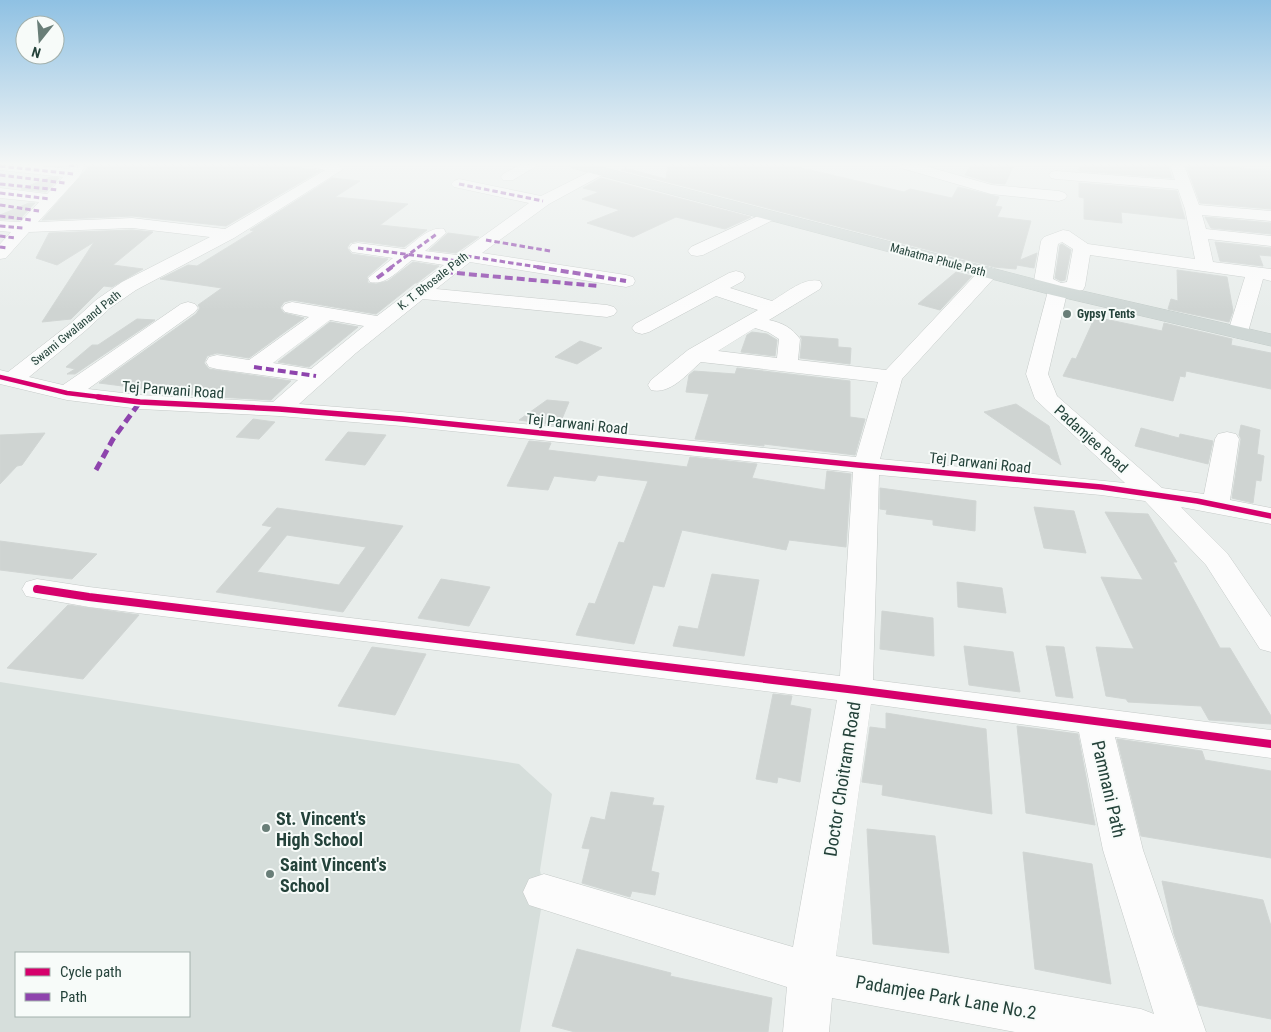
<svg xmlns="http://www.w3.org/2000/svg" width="1271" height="1032" font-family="'Roboto Condensed',sans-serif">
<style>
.built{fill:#d6dedb;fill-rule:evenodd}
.building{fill:#cfd4d2;stroke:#d1d6d4;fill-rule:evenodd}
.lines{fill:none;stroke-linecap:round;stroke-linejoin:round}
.minor-casing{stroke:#c5cac8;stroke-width:1}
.major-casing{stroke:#c3ccc9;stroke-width:1}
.minor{fill:#fcfcfc;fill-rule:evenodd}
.major{fill:#cfd7d5;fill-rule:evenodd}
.quiet-far2{stroke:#8e44ad;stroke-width:3;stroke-dasharray:5.5 3;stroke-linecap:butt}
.quiet-far1{stroke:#8e44ad;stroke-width:4;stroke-dasharray:8 4;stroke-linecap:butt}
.quiet{stroke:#8e44ad;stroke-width:5;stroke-dasharray:9 5;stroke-linecap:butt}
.cycleway-far2-casing{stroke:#f7fbf9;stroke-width:7}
.cycleway-far1-casing{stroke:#f7fbf9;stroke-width:9}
.cycleway-casing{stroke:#f7fbf9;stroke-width:11}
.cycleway-far2{stroke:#d6006c;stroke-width:4.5}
.cycleway-far1{stroke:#d6006c;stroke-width:5.5}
.cycleway{stroke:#d6006c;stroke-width:8}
.poi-dot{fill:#697e78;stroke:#f7fbf9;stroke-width:2}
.labels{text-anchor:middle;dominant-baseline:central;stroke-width:4;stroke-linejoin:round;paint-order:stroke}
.far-street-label{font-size:12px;fill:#24423a;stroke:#f7fbf9}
.far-poi-label{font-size:12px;font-weight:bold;fill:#24423a;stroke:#f7fbf9;text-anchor:start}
.street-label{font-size:15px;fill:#24423a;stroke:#f7fbf9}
.near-street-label{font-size:18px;fill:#24423a;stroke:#f7fbf9}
.near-poi-label{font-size:18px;font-weight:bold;fill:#24423a;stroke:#f7fbf9;text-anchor:start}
</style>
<rect width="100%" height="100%" fill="#e8edeb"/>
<path class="built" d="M0,682l519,82 33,30 -12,76 4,22 -24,140h-520zM16,953h173v63h-173z"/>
<path class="building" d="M90,165h192l38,6 -94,55 -94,-10 -90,4z
M668,165h121l115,27 6,-3 42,9 6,-11 41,10 -4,9 7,1 -5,10 34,4 -11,39 17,-7 -3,15 -17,-3 -1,4 -22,-2 -373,-97 4,-2 41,11z
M971,165h43l-9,19 -13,-1 -27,-8z
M1079,165h89l4,13 -93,-7z
M1186,165h28l57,6v38l-71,-6z
M50,177l9,1 -13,14 -25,-3z
M332,178l28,3 -25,16 73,7 -28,21 47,5 -23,17 -46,-6 -8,2 -3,5 5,6 36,5 -21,18 1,6 8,1 12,-3 25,-19 26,4 -22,17h-2l-39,31 -84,-14 -8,2 -4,6 4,5 20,5 -55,40 -32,-5 -10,3 -3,7 5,6 82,12 -20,19 -70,-4 -102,-13 97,-69 4,-6 -2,-3 24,-17 -62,-9 28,-14 9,1 57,-35 -4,-1z
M601,178l150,39 -26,12 -49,-12 -43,20 -46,-14 33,-13 -38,-11 17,-7 -16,-4z
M1079,183l98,8 8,28 -64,-7 1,11 -38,-4v-21l-5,-1z
M29,203h6l-16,17 -19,-1v-4z
M1205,217l66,6v11l-60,-6z
M132,230l21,2 -40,33 30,4 -31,18 -8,-1 -33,33 -29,3 52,-80 -37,23 -21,-7 13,-25z
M448,233l31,4 -23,16 -27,-3z
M1215,242l56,6v8l-12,-1 4,11 -43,-5z
M1062,244l9,6 -6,30 -4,1 -6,-3 5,-33z
M1177,270l50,7 6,34 -4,11 -61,-13 3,-10 7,2z
M956,272l16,4 -32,34 -22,-6z
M1095,317l67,14 2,-8 68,16 -1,6 40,8v36l-85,-18 -1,6 -5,-1 -7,25 -110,-25 9,-18 4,1z
M137,319l18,1 -80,54h-8l8,-5 -9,-2 26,-22h6z
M330,322l28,5 -49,40 -31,-5z
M752,332l15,2 10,6 -2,16 -34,-4 6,-17z
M800,336l38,3v8l13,1 -1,16 -50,-6 2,-19z
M580,341l22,7 -25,16 -22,-7z
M737,368l113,13v36l15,2 -10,36 -91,-11v2l-69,-7 14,-45 -23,-2 3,-17 5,-4 41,3z
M547,400l22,2 -10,24 -40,-6z
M1016,404l33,22 12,39 -77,-53z
M253,419l22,3 -16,17 -23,-2z
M1241,425l19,5 -3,24 7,2 -3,25 -5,-1 -3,23 -21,-5 9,-59 -2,-4z
M1141,428l38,10 1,-4 33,7 -5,23 -73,-18z
M348,432l38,3 -21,30 -40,-5z
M45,433l-23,32 -5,1 -17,18v-49z
M529,441l22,2 -3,7 139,17 3,-10 67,7 -5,14 73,12 2,-19 24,3 -5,73 -57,-7 -3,10 -104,-20 -18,57 -11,-2 -19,59 -58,-9 13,-32 6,1 24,-62 5,1 24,-62 -50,-6 -3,6 -41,-5 -6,14 -41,-4z
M880,488l96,13 -1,30 -42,-6v-5l-47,-6 1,-4 -7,-1z
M1034,507l40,4 12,42 -42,-5z
M277,508l126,18 -60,86 -127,-20 56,-65 -10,-2zM287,535l79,12 -27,38 -82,-13z
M1105,512l43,2 29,48h-4l47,86h10l41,68v8l-62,-4 -8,-14 -73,-4 -2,-3 -20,-3 -10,-49 38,2 -33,-72 42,3z
M0,541l97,13 -25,25 -72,-9z
M712,574l47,6 -15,76 -71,-10 6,-20 19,3z
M441,579l49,8 -21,39 -51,-8z
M957,582l45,6 4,25 -48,-6z
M68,605l71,10 -56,64 -76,-11z
M882,611l51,7 1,38 -54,-7z
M964,646l49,6 7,40 -51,-7z
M1046,646l18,1 9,51 -17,-2z
M372,647l54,7 -31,61 -57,-9z
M773,694l19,2 -2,9 21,4 -11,73 -22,-5 -1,6 -21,-4z
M886,713l100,16 6,85 -110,-19 1,-10 -21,-3 8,-55 16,2z
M1017,726l61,8 17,91 -69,-12z
M1117,739l85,12 3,9 66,11v87l-130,-22z
M611,792l43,6 -2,7 12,1 -13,65 8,2 -4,22 -23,-4 -2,6 -48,-14 8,-34 -8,-1 9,-31 14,3z
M867,829l68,7 14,117 -76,-9z
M1023,852l69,12 19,120 -76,-15z
M1162,881l101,19 8,26v93l-73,-14 -24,-71z
M577,949l94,24 -1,3 102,22 -4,34h-193l-23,-6z"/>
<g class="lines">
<g class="minor-casing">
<path id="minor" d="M0,165h32l37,4 2,-4h14l-6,12 -41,45 94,-4 93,11 100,-59 -10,-2 -2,-3h26l3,5 -108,68 -98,52 -26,18 -25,23 -56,46 34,8 118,-81 7,-2 7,2 3,4 -3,4 -107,77 52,6 133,7 25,-22 -81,-11 -8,-2 -3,-5 3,-5 8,-2 32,5 60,-43 -24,-5 -3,-4 3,-4 7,-2 85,14 67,-51 -32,-5c-12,9 -26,26 -42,22l-2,-4 25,-20 -41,-6 -3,-4 3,-4 6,-1 47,6c11,-8 25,-23 39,-20l2,4 -21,18 32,4 72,-52 -75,-16 -3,-3 3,-3 5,-2 82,17 58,-29 5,1 2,3 -2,3 -55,30 -67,49 144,22 7,2 2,4 -2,4 -7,2 -156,-25 -34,27 171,16 7,2 3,4 -3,4 -7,2 -184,-18 -67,54 -57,51 103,8 454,45 22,-75 -177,-20c-14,12 -31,33 -50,28l-3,-5 3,-5 37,-30 70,-40 -42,-14 -67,36 -7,2 -7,-2 -3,-4 3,-4 94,-51 7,-2 7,2 2,4 -2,4 -13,7 42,13c14,-8 32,-24 48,-20l2,4 -2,4 -51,31c14,3 23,8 31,19l-2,21 88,10 95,-101 7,-2 7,2 2,4 -2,4 -93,102 -22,80 245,24 -90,-84 -9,-25 22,-83 -12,-6 -2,-4 7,-40 3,-4 19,-7 6,1 19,13 107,15 -10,-50 -7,-20 -122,-10 -5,-1 -2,-3 2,-3 5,-1 119,9 -5,-15h14l15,40 72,6v10l-69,-6 4,14 65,7v10l-63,-7 5,23 58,7v12l-8,-2 -15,53 -3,4 -7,2 -7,-2 -3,-4 17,-55 -155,-22 -5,31 -2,4 -16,3 -19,81 9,22 105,92 42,6 11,-55 3,-5 9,-2 9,2 3,5 -9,61 41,8v16l-90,-17 46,46 44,64v35l-11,-3 -54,-84 -61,-64 -44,-6 -222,-20 -6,205 398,50v28l-156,-21 28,113 63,182h-191l-183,-34 -3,34h-46l4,-45 -258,-82 -6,-13 6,-13 15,-5 249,73 44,-247 -748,-93 -63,-11 -4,-7 4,-7 11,-3 52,8 751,89 13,-204 -451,-46 -123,-10 -139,-7 -73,-9 -67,-16v-14l8,2 63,-49 25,-23 26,-18 88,-45 -78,-9 -103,4 -23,26 -6,1v-15l11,-12 -11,-1v-10l20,1 19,-20 -39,-4v-10l47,6 16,-17 -63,-7zM1062,242l11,7 -6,33 -6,1 -8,-4 5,-35zM330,320l34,6 -53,43 -38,-6zM755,328l13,4 11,7 -2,19 -59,-7zM871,704l208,28 24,118 51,164 -13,-5 -305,-53z
M520,165h18l-25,15h-10l-2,-3 2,-3z
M899,165h23l70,20 67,6 6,2 2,3 -2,3 -6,2 -68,-7 -90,-26z
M769,211l6,2 2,3 -2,3 -72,36 -6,1 -6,-1 -3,-4 3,-4z"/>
</g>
<g class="major-casing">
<path id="major" d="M570,165h24l467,121 210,48v12l-219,-51 -480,-127z"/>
</g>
<use href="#minor" class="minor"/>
<use href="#major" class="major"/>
<path class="quiet-far2" d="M69,165l9,1
M0,166l74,8
M0,175l65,8
M0,184l59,6
M459,184l84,17
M0,193l50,6
M0,205l39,6
M0,216l31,4
M0,226l23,2
M0,236l15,2
M486,240l64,11
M0,247l7,1
M358,248l101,13
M466,256l79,12
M390,268l48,-35"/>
<path class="quiet-far1" d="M537,267l89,14
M445,272l153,14
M377,278l15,-11
M254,367l62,9"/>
<path class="quiet" d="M96,470l17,-31 27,-37"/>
<g class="cycleway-far2-casing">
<path id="cycleway-far2" d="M0,377l67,16 41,5"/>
</g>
<g class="cycleway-far1-casing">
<path id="cycleway-far1" d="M98,397l42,5 139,7 123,10 456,46 243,22 96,14 74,15"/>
</g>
<g class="cycleway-casing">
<path id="cycleway" d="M37,589l52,8 767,93 415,54"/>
</g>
<use href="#cycleway-far2" class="cycleway-far2"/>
<use href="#cycleway-far1" class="cycleway-far1"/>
<use href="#cycleway" class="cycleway"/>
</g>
<linearGradient id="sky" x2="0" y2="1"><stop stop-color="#8fc1e3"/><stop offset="0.53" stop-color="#f5f7f6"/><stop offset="1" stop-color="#f5f7f6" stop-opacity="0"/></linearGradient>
<rect width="1271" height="310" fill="url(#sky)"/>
<g class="poi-dot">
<circle cx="1067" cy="314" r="5"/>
<circle cx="266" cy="828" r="5"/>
<circle cx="270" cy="874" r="5"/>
</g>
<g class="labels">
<g class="far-street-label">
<text transform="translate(938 260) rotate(15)">Mahatma Phule Path</text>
<text transform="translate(433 281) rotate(-38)">K. T. Bhosale Path</text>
<text transform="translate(76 328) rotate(-39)">Swami Gwalanand Path</text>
</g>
<g class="far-poi-label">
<text x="1077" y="314">Gypsy Tents</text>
</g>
<g class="street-label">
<text transform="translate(173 390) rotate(4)">Tej Parwani Road</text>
<text transform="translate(577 424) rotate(6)">Tej Parwani Road</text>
<text transform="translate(1091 439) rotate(42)">Padamjee Road</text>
<text transform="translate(980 463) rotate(6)">Tej Parwani Road</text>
</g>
<g class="near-street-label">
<text transform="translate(842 779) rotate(-81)">Doctor Choitram Road</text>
<text transform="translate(1109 789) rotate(77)">Pamnani Path</text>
<text transform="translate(946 997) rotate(10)">Padamjee Park Lane No.2</text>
</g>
<g class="near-poi-label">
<text x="276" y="818">St. Vincent's<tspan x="276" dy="21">High School</tspan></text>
<text x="280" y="864">Saint Vincent's<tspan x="280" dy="21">School</tspan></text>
</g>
</g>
<rect x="15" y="952" width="175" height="65" fill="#f7fbf9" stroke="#a3b1ad"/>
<rect x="25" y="968" width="25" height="8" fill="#d6006c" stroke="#a3b1ad"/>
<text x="60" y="977" font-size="15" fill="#24423a">Cycle path</text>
<rect x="25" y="993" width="25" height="8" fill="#8e44ad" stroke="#a3b1ad"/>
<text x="60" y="1002" font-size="15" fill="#24423a">Path</text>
<g transform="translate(40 40) rotate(197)"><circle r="24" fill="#f7fbf9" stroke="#a3b1ad"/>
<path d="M0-4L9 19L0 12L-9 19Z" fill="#697e78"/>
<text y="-8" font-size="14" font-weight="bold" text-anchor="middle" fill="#24423a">N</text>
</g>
</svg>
